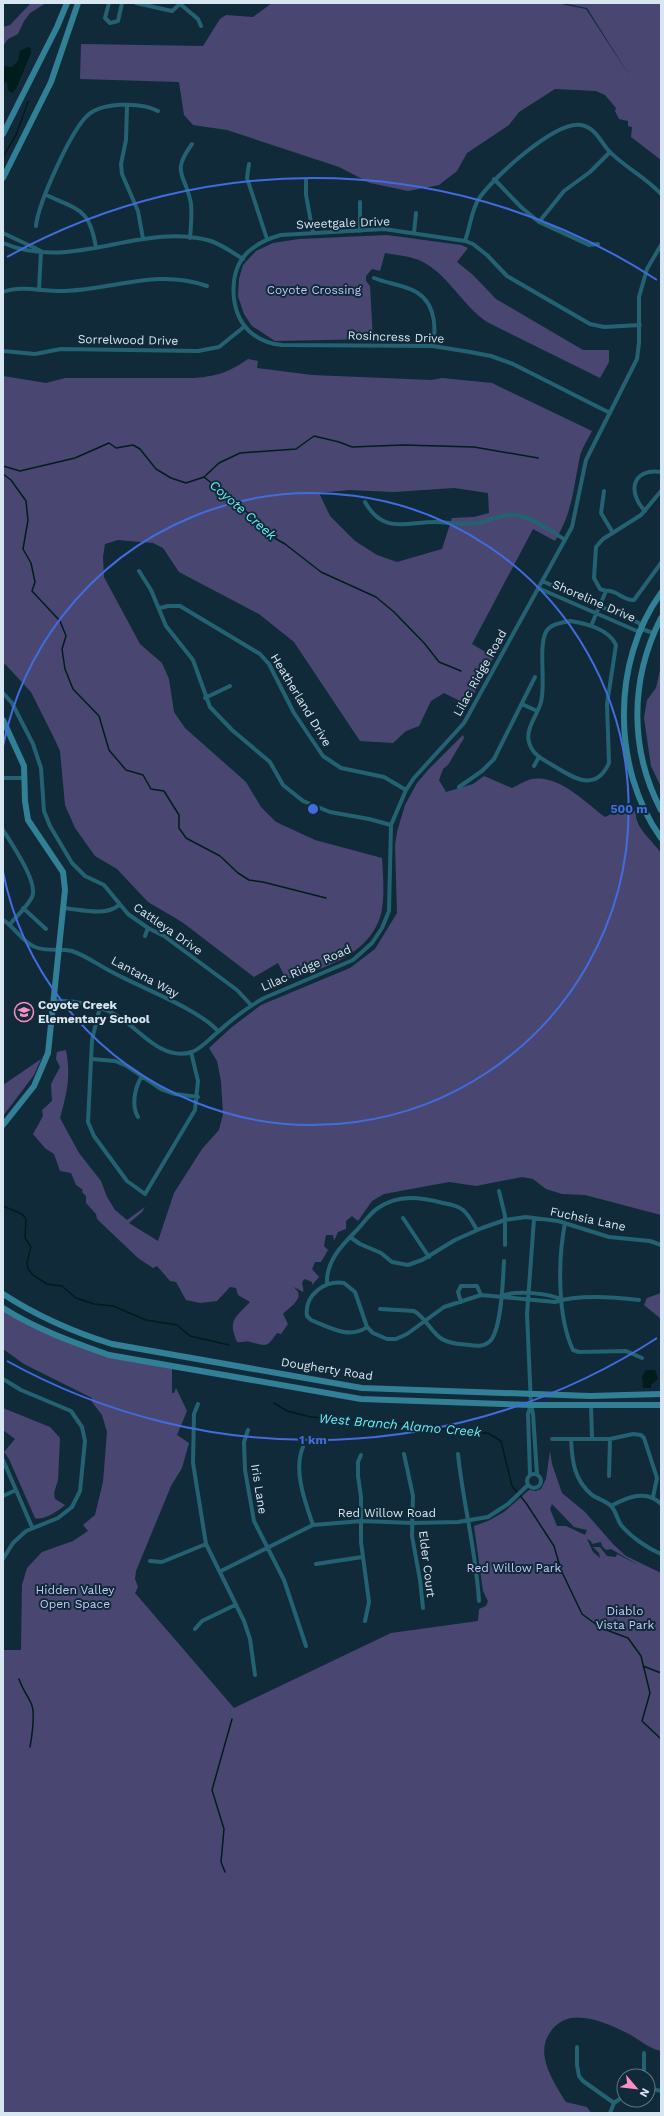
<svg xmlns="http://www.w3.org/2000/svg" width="664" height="2116" font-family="'Work Sans',sans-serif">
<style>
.green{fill:#494772;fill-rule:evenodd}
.water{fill:#001c1c}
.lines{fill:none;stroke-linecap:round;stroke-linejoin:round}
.stream{stroke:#001c1c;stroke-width:1.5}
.street{stroke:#246272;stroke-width:4}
.secondary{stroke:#318095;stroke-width:6}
.ring{fill:none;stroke:#426cdd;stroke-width:2}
.labels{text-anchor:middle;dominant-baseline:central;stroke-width:4;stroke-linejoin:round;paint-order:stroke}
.street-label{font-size:12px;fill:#d7e6f1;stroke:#112a3a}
.park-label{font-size:12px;fill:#c7c7fb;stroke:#112a3a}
.poi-label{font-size:12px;font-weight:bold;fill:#d7e6f1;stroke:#112a3a;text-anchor:start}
.water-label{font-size:13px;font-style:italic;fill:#63eff3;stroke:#112a3a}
.centre{fill:#426cdd;stroke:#112a3a;stroke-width:2}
.ring-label{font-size:12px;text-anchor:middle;font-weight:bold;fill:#426cdd;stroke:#112a3a;stroke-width:4;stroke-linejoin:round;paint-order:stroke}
</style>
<rect width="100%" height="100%" fill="#112a3a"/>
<path class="green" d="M31,3h15l-16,10 -6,8 -6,13 -10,5 -5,7v-19l7,-2z
M272,3h284l30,6 45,69 -44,-70 -24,-5h98v157l-30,-23 1,-10 -4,-1v-5l-9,-2 -4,-8 1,-3 -11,-13 -9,-4 -41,-2 -36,23 -10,13 -42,28 -10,18 -18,14 -31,6 -38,-8 -31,-16 -112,-37 -34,-5 -9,-10 -5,-33 -99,-3 1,-35 122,2 17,-27 6,-4 27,2z
M387,235l74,10 7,3 -11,14 16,13 23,24 87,51h26v12l-9,16 -113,-56c-24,-16 -40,-49 -66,-61 -11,-5 -25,-6 -36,-8l-5,18 -8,-2 -6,7v5l4,5 3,53 -98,2 -23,-15 -8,-12 -6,-18 1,-17 4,-14 13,-14 17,-8 26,-4z
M248,359l10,2 -1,7 55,7 119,5 11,-2 50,5 100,48c-4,8 -10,17 -12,25 -7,33 -7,55 -25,85l-22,-12 -61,115 22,13 -26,48 -24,-12 -13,8 -12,25 -13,5 -13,12 -33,-2 -66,-99 -35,-28 -80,-42 -16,-24 -10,-5 -35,-3 -13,4 -2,13 1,20 36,67 22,19 7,16 5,33 11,16 61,54 15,25 15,15 39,18 67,18c1,18 3,38 -1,56 -11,41 -59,56 -95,65l-8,-16 -24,14 -72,-55 -34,-20 -31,-33 -22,-13 -20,-28 -10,-23 -5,-54 -5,-11 -24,-48 -26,-28 -2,2v-290l43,7 19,-5h130c23,-2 34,-6 53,-19zM454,488l34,5 1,20 -15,4 -22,1 -10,31 -45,13 -20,-7 -22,-14 -25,-25 -11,-23 30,-3 45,2z
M661,666v121l-10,-21 -7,-48 3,-18 9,-12z
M463,735l1,3 -16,27 -5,4 -4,11 7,12 27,-8 11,-8 28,12c7,-3 14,-8 20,-9 27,-5 54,24 73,38l23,-11 8,6c-2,15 17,29 25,41v362l-76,-20 -23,-1 -16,-5 -13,-10 -11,-2 -46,9 -27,-4 -65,12 -12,7 -14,20 -6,-5 -6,5v8l-8,3 -4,9 -1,-6h-7l-2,11 4,4 -7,12h-6l-3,7 7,8 -7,8v-3l-7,-3c-6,4 0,9 -2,13l-9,-5c1,2 3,3 4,5 4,9 -11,17 -15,22l5,10 -7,10 -4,-1c-11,15 -9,13 -27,9 -3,-2 -8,1 -13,0 -9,-22 -3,-23 13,-40l-12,-7 -2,-7 -6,-1 -13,14 -17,2 -14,-3 -10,-18 -6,-1 -13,-15 -4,2 -15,-10 -41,-39 -1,-5 -10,-11v-7l-4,-4 1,-2 -7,-5 -5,-12 -11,-2 -6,-17 -9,-6 -12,-14 10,-18 -1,-6 10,-9 -1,-17 9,-17 -4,-8 1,-7 9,-2c5,26 1,43 -6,68l19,35 22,28 6,16 8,13 12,10 18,-13 -3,5 -13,11 29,18 16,-48 28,-44 17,-19 4,-16 -2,-33 -4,-20 -8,-13 23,-21 29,-22 89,-37 25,-19 22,-36 -2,-68 2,-13 8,-27 12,-22 11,-13z
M41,1059l-7,16 -31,41v-31z
M661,1293v26l-17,-14 3,-7z
M3,1308l9,5 97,42 63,11v27h2l2,-5 11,23 -10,24 12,8 -7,25 -11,18 -35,85 -1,8 3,8 -3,6 99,115 157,-75 87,-12 1,-12 7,-3 2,-5 -5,-10 -9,-65 14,-5 16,-9 25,-22 7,1 5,-2 5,-10 4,-28 2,13 10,29 23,19 28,32 13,12 35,17v478c-13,-3 -21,-11 -32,-17 -25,-12 -62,-30 -80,0 -14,22 6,50 17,68l21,5 4,6h-588v-463h18l1,-65 5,-17 15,-16 31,-11 15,-10 -5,-6 12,-10 8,-33 4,-50 -5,-17 -10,-13v-4l-68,-34 -21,-15zM552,1504l22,23 13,3 -2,5 -19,-9h-9l-7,-17zM587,1539l4,2 1,3 9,-2 1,4 4,4 5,-1 29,17 -23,-12 -1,3 -9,-1 -7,-9h-7l6,6 1,5 -7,-6z
M3,1408l47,19 10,11 -2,42 -4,13 1,6 10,6c-6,6 -23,16 -30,13l-26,-59 -5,-7 11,-13 -12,-9z"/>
<path class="water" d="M28,47l3,1v5l-15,36 -4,4 -4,-3 -1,-9 -4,3v-18l9,1 6,-6 2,-10z
M646,1370h9l3,9 -7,6v3h-8l-1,-12z"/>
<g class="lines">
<path class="stream" d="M3,157l13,-22 12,-33
M3,466l17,5 55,-13 34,-15 7,5 17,-3 7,4 16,20 15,9 15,5 18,-6 15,-14 21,-10 56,-4 18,-13 25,6 13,5 51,-2 71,2 64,11
M3,474l8,6 15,21 2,19 -5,29 8,14 4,19 -3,9 28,30 6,15 -4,13 3,20 8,20 26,27 10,34 17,20 17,5 8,14 13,2 15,24v13l7,10 34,18 18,17 11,7 14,2 63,16
M204,477l55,45 12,14 14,8 36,28 55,25 18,15 31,32 14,18 22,9
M3,1206l19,8 4,5 -1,19 6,9 -4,15 1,7 5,6 14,9 15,2 14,12 18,6 19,2 33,14 31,5 13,11 39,9
M274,1403l13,8 24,6 116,9 41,7h20l13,8 11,45 14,17 28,43 7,24 21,44 19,14 27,10 13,18 9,37 -8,28 19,18
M643,1666l18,7
M19,1679c3,9 8,16 12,24 5,10 1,32 -1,44
M225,1872l-4,-10 3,-33 -12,-39 20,-71"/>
<path class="street" d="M109,3l-4,15 5,5 8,-2 4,-18
M136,3l36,8 8,-7
M179,3l19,16 3,7
M127,106l-1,34 -5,24 1,10 16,37 5,28
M249,164l-2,14 20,61
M494,179l27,28 18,15 50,23 9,-1
M306,180v15l7,38
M46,195c33,15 44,14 50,53
M360,202v29
M539,222l25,-31 26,-19 20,-20
M36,226c2,-22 35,-96 52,-111 14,-13 54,-13 70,-4
M3,233l36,17
M414,233l2,-20
M190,238c1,-11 2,-23 1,-34 -5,-30 -21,-30 1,-60
M465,241c5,-14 6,-28 13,-41 13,-21 78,-80 103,-75 15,3 19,16 28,26 15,16 37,26 52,43
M3,243c69,30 138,-22 208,-2 11,4 21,11 32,18
M374,278c12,5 24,6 36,11 24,9 27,34 23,57
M39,290l2,-39
M3,292c18,-7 42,0 61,-1 50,-1 92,-23 143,-5
M3,351l32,3 26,-5 137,2 21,-4 26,-21
M610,413l-97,-49 -22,-8 -21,-4 -37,-6 -151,-1c-12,-1 -23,-5 -33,-14 -20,-20 -21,-60 -1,-79 10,-9 21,-14 33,-17l103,-6 81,12 8,3 14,11 20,21 83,48 14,3 36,-2
M604,491l-3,22 12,20
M365,502c19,34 43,19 73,20 14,1 26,3 40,1 13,-3 26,-10 39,-8 17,4 32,15 47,24
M645,511c-18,-19 -13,-43 16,-39
M139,571l12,19 15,36 27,34 17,47 22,23 38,32 13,23 20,16 27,11 39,7 22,6
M542,581l97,42 3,5
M538,588l99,43 5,-2 11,4
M606,591l-6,-2 -6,-11 2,-31 7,-8 38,-24 20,-24
M160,608l8,-2h12l80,48 9,10 25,49 29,43 18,12 43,9 22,13
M570,621c15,2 39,8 46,24l-9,59 2,59c-13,29 -34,16 -55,3 -10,-6 -22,-11 -25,-24 -4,-13 9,-28 12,-40 5,-19 -3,-55 5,-70 4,-8 15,-9 24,-11z
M591,626l15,-35c10,-2 17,10 28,9l27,-37
M3,693l9,10 21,41 8,24 3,43 6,15 22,37 13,13 19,9 24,29 20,14 16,8 73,54 14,15
M205,698l25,-12
M522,704l15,7
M534,766l5,-9
M3,778h22
M459,787l23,-16 12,-12 41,-82
M3,830c8,13 36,53 29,67 -5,10 -15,19 -22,27
M23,908l23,21
M62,908c17,1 44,9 57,-3
M3,920c12,7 19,22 32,27 12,5 25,1 37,4 15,5 26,14 40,21 29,16 85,36 106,59
M145,936l3,-8
M54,1001c20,-1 44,4 62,14 23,13 45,47 76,37 10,-4 17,-13 26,-20 14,-13 30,-25 46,-34l89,-38 19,-17 10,-15 7,-17 2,-86 15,-35 8,-12 50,-55 108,-196 14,-67 51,-101 2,-16v-46l8,-28 14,-24
M100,1007l-8,33 -4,82 6,14 33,45 18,13 50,-84 3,-29 -7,-29
M92,1059l23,2 12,5 34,23 14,5 23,3
M138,1117c-7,-12 -3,-30 4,-41
M499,1191l6,25v29
M403,1218l26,39
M534,1219l-7,95 4,91 2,9 4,60
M565,1223c-7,36 -8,93 8,127l6,2 47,-1 16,7
M350,1237l10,7 21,9 11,9 16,3 14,-5 33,-20 27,-12 23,-8 21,-3 32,4 51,16 41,4 11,4
M327,1283c-1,-21 14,-37 28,-51 8,-8 14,-18 23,-24 21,-14 42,-11 65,-5 6,1 14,2 20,7 6,5 10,13 14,20
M502,1296c13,-6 48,-3 60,4
M461,1302l-3,-10 3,-6h16l4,9
M380,1309l34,2c12,7 17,21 28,28 8,5 18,5 27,6 7,1 14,2 20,-3 13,-10 14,-65 15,-81
M367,1327c-18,13 -38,0 -56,-7l-4,-4c-3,-21 18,-36 37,-33l11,9 12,35 6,6 14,6h9l11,-5 37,-27 37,-12 74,7c24,-8 59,-5 84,-2
M3,1379l18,11 50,21 11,16 3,14 -5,50 -8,16 -14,11 -32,13 -13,12 -10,16
M198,1404l-4,10 -1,49 13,81 38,77 6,18 5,36
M591,1406l1,32
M248,1430l-4,12 1,28 9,51 30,59 22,66
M552,1439h58l23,-5 8,1 3,3 13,40 -4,19
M571,1439c1,22 3,41 21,56 6,4 14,6 19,11 5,5 6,13 10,19 10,12 26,23 40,29
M303,1447c-10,23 2,55 10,78
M404,1454l9,42 -1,40 8,44 3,28
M458,1454c5,49 18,97 21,147
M361,1455l-3,7v14l3,21v45l8,60 -4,19
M3,1460l29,67
M527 1481a7 7 0 1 1 14 0a7 7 0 1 1-14 0Z
M530,1475l-2,-61 3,-9
M609,1476l1,-37
M3,1496l13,-6
M611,1506c16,-9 36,-17 50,-2
M150,1561l12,1 44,-18
M316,1564l46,-7
M221,1571l92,-46 49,-4 51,2 45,-1 30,-5 20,-13 20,-19
M195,1629l7,-8 33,-16
M577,2047v18l2,11 4,5 31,22
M644,2053v23
M648,2088l13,3
M610,2113l4,-10 10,-7"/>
<path class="secondary" d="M3,134l54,-107 10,-24
M3,178l48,-96 27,-79
M661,593c-50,69 -49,176 0,245
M661,618c-31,61 -32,131 0,192
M3,720l21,46 1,35 3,19 35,52 2,18 -17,163 -14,33 -31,39
M3,1294c34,22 70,38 109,50l250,44 228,8 71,-2
M3,1308c33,21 69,34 106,47l252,44 170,6h130"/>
</g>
<g class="ring">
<path d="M3 746A316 316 0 1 1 3 872"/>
<path d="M657 1338A631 631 0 0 1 7 1361M7 257A631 631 0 0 1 657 280"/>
</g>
<defs>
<g id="school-ring" transform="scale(1)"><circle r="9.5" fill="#112a3a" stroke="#fb8fc4" stroke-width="1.5"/><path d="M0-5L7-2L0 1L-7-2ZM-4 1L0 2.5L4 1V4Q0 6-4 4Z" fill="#fb8fc4"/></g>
</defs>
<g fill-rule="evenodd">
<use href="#school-ring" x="24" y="1012"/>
</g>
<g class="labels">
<g class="street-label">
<text transform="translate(343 223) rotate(-2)">Sweetgale Drive</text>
<text transform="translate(396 337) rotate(2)">Rosincress Drive</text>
<text transform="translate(128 340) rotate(1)">Sorrelwood Drive</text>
<text transform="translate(594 601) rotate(23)">Shoreline Drive</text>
<text transform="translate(480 673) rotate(-61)">Lilac Ridge Road</text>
<text transform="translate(301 700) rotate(59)">Heatherland Drive</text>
<text transform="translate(168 929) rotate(35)">Cattleya Drive</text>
<text transform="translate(306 968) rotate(-24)">Lilac Ridge Road</text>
<text transform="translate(145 977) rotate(28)">Lantana Way</text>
<text transform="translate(588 1219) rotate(12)">Fuchsia Lane</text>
<text transform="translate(327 1369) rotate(9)">Dougherty Road</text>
<text transform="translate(259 1489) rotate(81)">Iris Lane</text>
<text x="387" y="1513">Red Willow Road</text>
<text transform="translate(427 1564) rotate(83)">Elder Court</text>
</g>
<g class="park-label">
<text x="314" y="290">Coyote Crossing</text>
<text x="514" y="1568">Red Willow Park</text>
<text x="75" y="1590">Hidden Valley<tspan x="75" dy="14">Open Space</tspan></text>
<text x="625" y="1611">Diablo<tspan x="625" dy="14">Vista Park</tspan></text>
</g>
<g class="poi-label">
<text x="38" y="1005">Coyote Creek<tspan x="38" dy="14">Elementary School</tspan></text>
</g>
<g class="water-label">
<text transform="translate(243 510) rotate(41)">Coyote Creek</text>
<text transform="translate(400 1425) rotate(5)">West Branch Alamo Creek</text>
</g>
</g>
<circle cx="313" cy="809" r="6" class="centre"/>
<g class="ring-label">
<text x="629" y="813">500 m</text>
<text x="313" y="1444">1 km</text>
</g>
<rect width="664" height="2116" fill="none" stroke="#d7e6f1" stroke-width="8"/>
<g transform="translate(636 2088) rotate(118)"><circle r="19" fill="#112a3a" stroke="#607583"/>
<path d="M0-3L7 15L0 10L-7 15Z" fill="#fb8fc4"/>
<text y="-6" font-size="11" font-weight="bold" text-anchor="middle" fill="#d7e6f1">N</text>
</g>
</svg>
